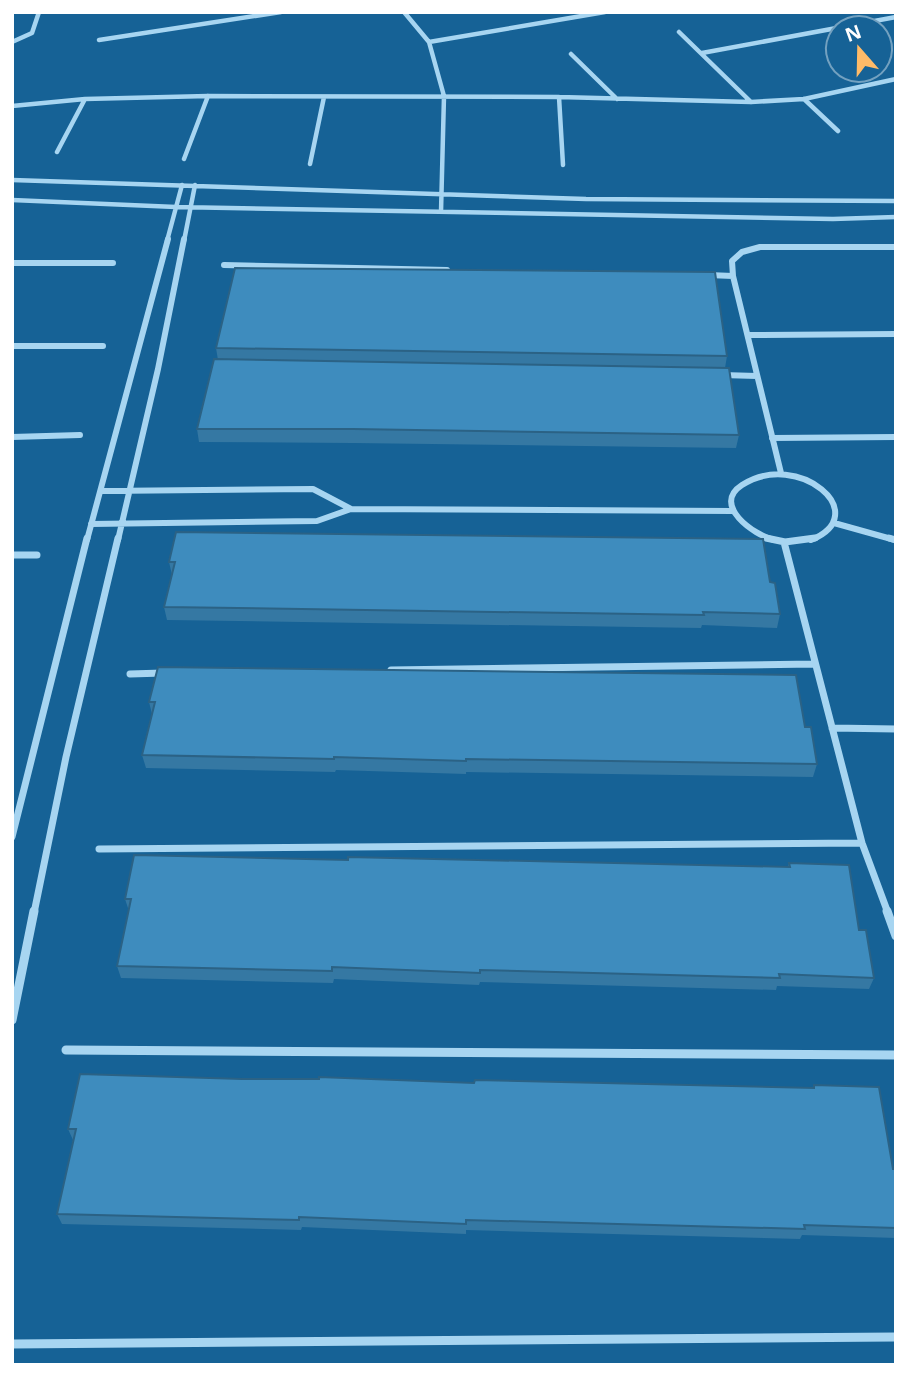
<svg xmlns="http://www.w3.org/2000/svg" width="908" height="1377" font-family="'Noto Sans',sans-serif">
<style>
.lines{fill:none;stroke-linecap:round;stroke-linejoin:round}
.street-far3{stroke:#a7d5f1;stroke-width:4.5}
.street-far2{stroke:#a7d5f1;stroke-width:6}
.street-far1{stroke:#a7d5f1;stroke-width:7}
.street{stroke:#a7d5f1;stroke-width:9}
.wall{fill:#3578a3}
.building{fill:#3e8cbe;stroke:#2b6285;stroke-width:2}
</style>
<rect width="100%" height="100%" fill="#166296"/>
<g class="lines">
<path class="street-far3" d="M404,12l25,30 15,54 -3,116
M679,32l72,70
M99,40l182,-28
M12,42l20,-9 7,-21
M429,42l176,-30
M702,53l194,-36
M571,54l46,45
M559,97l4,68
M804,99l34,32
M12,106l73,-7 123,-3 351,1 192,5 53,-3 92,-20
M57,152l28,-53
M184,159l24,-63
M310,164l14,-67
M12,180l574,19 310,2
M12,200l164,7 657,12 63,-2
M167,241l15,-56
M184,241l11,-56"/>
<path class="street-far2" d="M12,263h101
M224,265l223,5
M708,275l25,1
M748,335l148,-1
M12,346h91
M722,375l35,1
M12,437l68,-2
M772,438l124,-1
M781,473l-48,-197 -1,-15 10,-9 18,-5h136
M102,491l211,-2 38,20
M834,523l61,17
M91,524l226,-3 34,-12 381,2
M87,540l81,-301
M118,540l40,-171 26,-130
M774,540c-20,-5 -63,-35 -32,-55 56,-36 133,29 69,55"/>
<path class="street-far1" d="M766,538l19,4 30,-4
M889,538l7,2
M784,542l78,301 26,70
M12,555h25
M391,670l423,-6
M130,674l33,-1
M832,728l64,1
M12,837l75,-299
M99,849l763,-6
M34,913l32,-156 52,-219"/>
<path class="street" d="M887,911l9,25
M12,1020l22,-109
M66,1050l830,5
M12,1344l884,-7"/>
</g>
<path class="wall" d="M216,348l511,8 -2,12 14,67 -3,13 -383,-5 -154,-1 -2,-13 21,-69z
M169,562l601,20 10,32 -3,14 -75,-3 -1,3 -534,-8 -3,-13 8,-32z
M149,702l656,25 12,37 -4,13 -347,-5v2l-130,-4 -1,2 -189,-4 -4,-13 10,-41z
M348,860l440,7 1,-4 70,67 15,48 -5,11 -92,-3 -1,4 -296,-8 -1,3 -145,-6 -1,4 -212,-5 -4,-12 12,-55 -4,-12z
M242,1079l570,9 2,-3 79,84h3v69l-94,-3 -2,4 -334,-9v4l-164,-7 -1,3 -239,-6 -5,-10 16,-74 -5,-11z"/>
<path class="building" d="M235,268l480,4 12,84 -511,-8z
M214,359l515,9 10,67 -386,-6h-156z
M176,532l587,7 7,43 5,1 5,31 -77,-2 1,3 -540,-8 11,-45h-6z
M158,667l638,8 9,52h6l6,37 -351,-5v2l-132,-4v2l-192,-4 13,-53h-6z
M134,855l214,5v-3l442,10 -1,-4 60,2 10,65h7l8,48 -95,-4 1,4 -300,-8v3l-148,-6v4l-215,-5 14,-67h-6z
M80,1074l162,5h77v-2l155,6 1,-3 339,8v-3l65,2 14,82h3v59l-92,-3 1,4 -339,-9v4l-167,-7v3l-242,-6 19,-85h-8z"/>
<rect width="908" height="1377" fill="none" stroke="#ffffff" stroke-width="28"/>
<g transform="translate(859 49) rotate(340)"><circle r="33" fill="#166296" stroke="#73a1c0" stroke-width="2"/>
<path d="M0-5L12 26L0 18L-12 26Z" fill="#ffbb68"/>
<text y="-10" font-size="19" font-weight="bold" text-anchor="middle" fill="#ffffff">N</text>
</g>
</svg>
